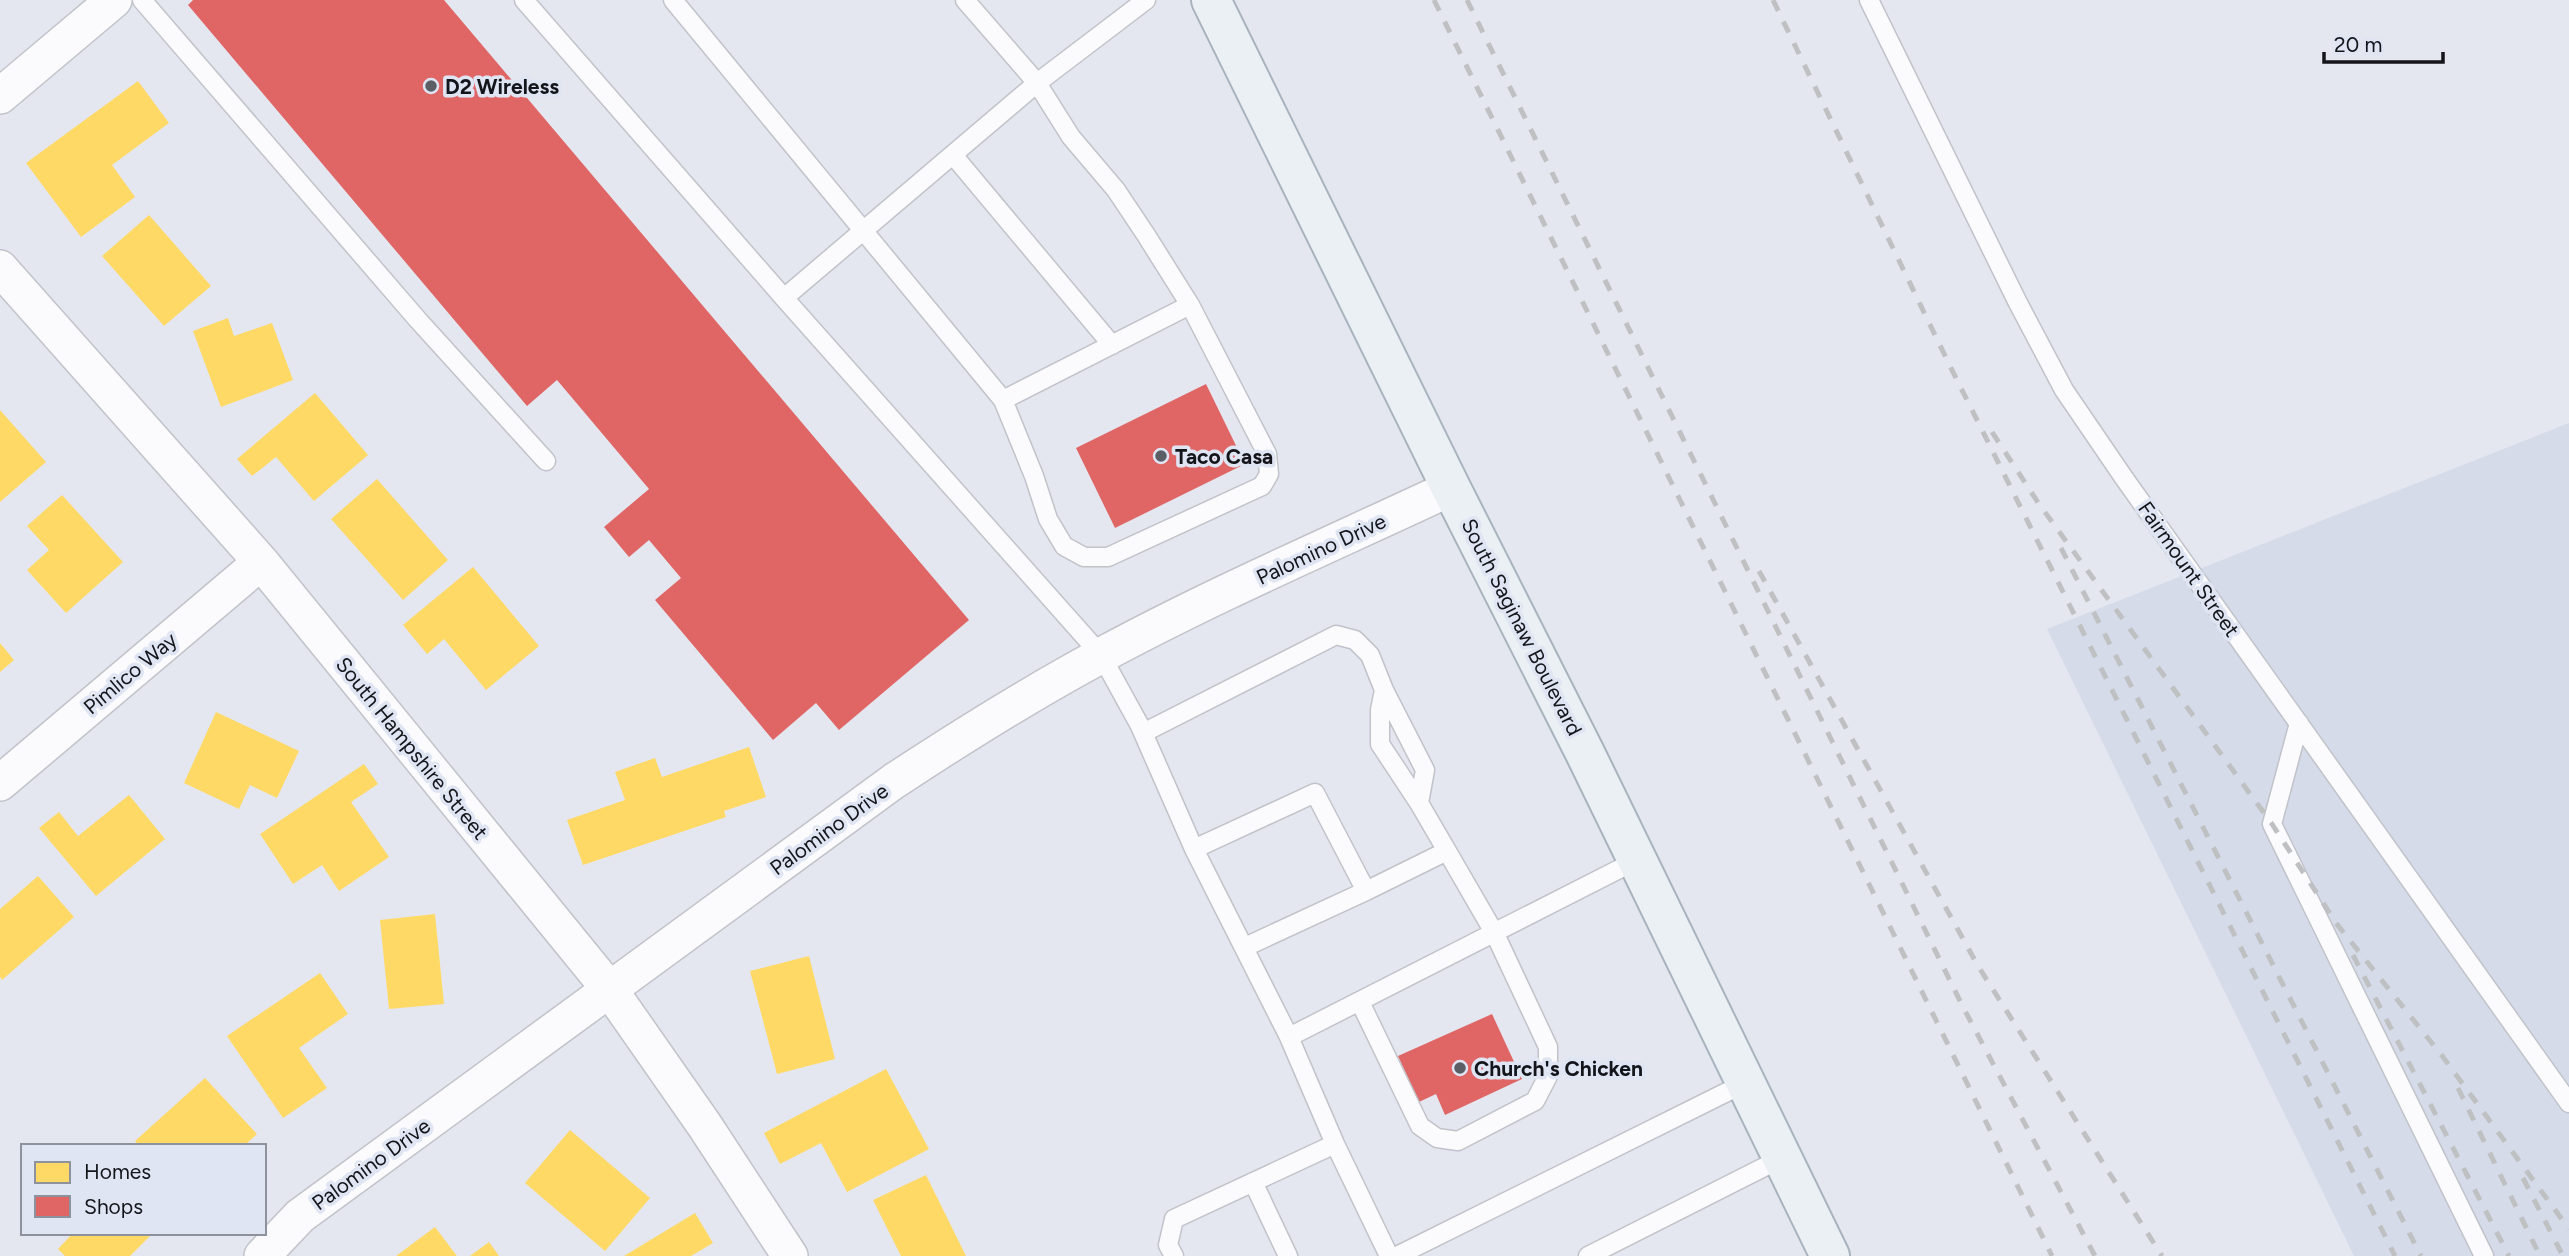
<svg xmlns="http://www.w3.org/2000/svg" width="2569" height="1256" font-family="Figtree,sans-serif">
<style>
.built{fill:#d6dbea}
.homes{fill:#ffd966}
.shops{fill:#e06666}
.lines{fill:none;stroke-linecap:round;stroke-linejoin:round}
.lane-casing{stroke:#c0c3c9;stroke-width:21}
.street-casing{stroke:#c0c3c9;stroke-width:38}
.primary-casing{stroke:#a9b3be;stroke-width:42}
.lane{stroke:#fbfbfd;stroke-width:18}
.street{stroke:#fbfbfd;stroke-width:35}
.primary{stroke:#ebf0f5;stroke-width:38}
.rail{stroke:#bfc0c2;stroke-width:5;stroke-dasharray:12 12;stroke-linecap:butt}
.poi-dot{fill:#5c5e65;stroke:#e0e5f3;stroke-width:2.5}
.labels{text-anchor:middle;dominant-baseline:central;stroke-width:7;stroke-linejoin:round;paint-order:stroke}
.poi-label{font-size:21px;font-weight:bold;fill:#13151a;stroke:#e0e5f3;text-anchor:start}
.street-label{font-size:21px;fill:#13151a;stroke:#e0e5f3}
</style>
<rect width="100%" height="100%" fill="#e4e7ef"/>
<path class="built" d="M2569,423v833h-215l-307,-627z"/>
<path class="homes" d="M138,81l31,42 -57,42 23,32 -54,40 -55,-74z
M149,215l62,71 -47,40 -62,-70z
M228,318l6,18 38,-13 21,57 -72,27 -28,-76z
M315,393l53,62 -54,46 -38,-44 -24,19 -15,-17z
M0,410l46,52 -46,40z
M377,479l71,81 -45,40 -72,-81z
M62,495l61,67 -57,51 -39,-43 22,-20 -22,-24z
M473,567l66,79 -53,44 -42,-51 -17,15 -24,-29z
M0,643l14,17 -14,12z
M216,712l83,39 -22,47 -27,-13 -11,24 -55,-26z
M749,747l17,50 -42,14 2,6 -143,48 -16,-45 58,-20 -10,-28 40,-14 7,19z
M364,764l14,20 -27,18 38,55 -50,34 -17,-26 -29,19 -33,-50z
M129,795l36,44 -69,57 -57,-68 20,-16 19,24z
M38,876l36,41 -72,63 -2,-3v-68z
M435,914l9,90 -55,5 -9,-89z
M809,956l26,103 -58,15 -27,-103z
M320,973l28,41 -49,34 28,40 -44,30 -56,-82z
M886,1069l43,80 -82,43 -26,-49 -41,21 -16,-31z
M205,1078l52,56 -13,12h-105l-4,-5z
M570,1130l80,68 -45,53 -80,-68z
M926,1175l40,81h-65l-28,-56z
M695,1213l18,30 -22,13h-67z
M435,1227l22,29h-61z
M73,1233h80l-23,23h-65l-7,-7z
M489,1242l10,14h-29z"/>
<path class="shops" d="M193,0h251l525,620 -130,110 -23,-27 -43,37 -118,-140 26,-22 -32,-38 -20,17 -25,-30 45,-38 -92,-109 -30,26 -339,-401z
M1206,384l39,80 -130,64 -39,-80z
M1492,1014l30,65 -77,36 -9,-21 -17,8 -21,-46z"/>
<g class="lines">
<g class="lane-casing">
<path id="lane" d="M142,0l276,320 128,141
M524,0l260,298 317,357 39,71 54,123 95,188 46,107 54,112
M673,0l330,400 31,76 14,43 16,27 20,11h24l154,-71 7,-12 -2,-20 -77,-149 -44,-70 -30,-45 -45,-53 -34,-54 -72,-83
M1869,0l148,301 47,89 60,88 445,625
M953,155l159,190
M784,298l253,-215 109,-83
M1003,400l187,-95
M1384,690l41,80 -6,33
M2299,723l-27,101 212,432
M1143,733l193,-98 19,5 15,15 14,35 -4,20v34l39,59 28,48
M1194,849l121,-56 51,98 -121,56
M1360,1002l60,124 17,12 21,3 77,-40 13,-25v-29l-53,-113 -48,-83 -81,40
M1289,1037l348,-177
M1253,1182l35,74
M1174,1256l-6,-11 6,-26 161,-75
M1397,1256l348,-173
M1588,1256l194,-98"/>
</g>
<g class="street-casing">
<path id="street" d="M0,96l114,-96
M0,268l261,294 349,428 95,136 85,130
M0,783l261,-221
M262,1256l38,-40 594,-435c67,-44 137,-88 208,-126 113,-61 232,-112 349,-167"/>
</g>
<g class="primary-casing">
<path id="primary" d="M1211,0l240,488 134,265 245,503"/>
</g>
<use href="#lane" class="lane"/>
<use href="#street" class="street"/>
<use href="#primary" class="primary"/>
<path class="rail" d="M1434,0l618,1256
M1467,0l496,1007 132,249
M1773,0l176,364 446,892
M1992,432l47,72 233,320 64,99 107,134 126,172
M2061,548l360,708
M1759,571l219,395 184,290
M2353,955l156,301
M2458,1088l82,168
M2523,1178l40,78"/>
</g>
<g class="poi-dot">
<circle cx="431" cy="86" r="7"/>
<circle cx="1161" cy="456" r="7"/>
<circle cx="1460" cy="1068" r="7"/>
</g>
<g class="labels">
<g class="poi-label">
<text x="445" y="86">D2 Wireless</text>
<text x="1175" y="456">Taco Casa</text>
<text x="1474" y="1068">Church's Chicken</text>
</g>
<g class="street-label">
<text transform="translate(1321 549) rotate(-25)">Palomino Drive</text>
<text transform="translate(2189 569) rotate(55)">Fairmount Street</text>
<text transform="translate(1522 627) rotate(63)">South Saginaw Boulevard</text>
<text transform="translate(130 673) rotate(-40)">Pimlico Way</text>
<text transform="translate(412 748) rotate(51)">South Hampshire Street</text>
<text transform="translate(829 829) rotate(-36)">Palomino Drive</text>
<text transform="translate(371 1164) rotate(-36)">Palomino Drive</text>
</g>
</g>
<rect x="21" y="1144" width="245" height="91" fill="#e0e5f3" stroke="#8e929c" stroke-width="2"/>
<rect x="35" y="1162" width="35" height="21" fill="#ffd966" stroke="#8e929c" stroke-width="2"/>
<text x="84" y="1179" font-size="21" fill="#13151a">Homes</text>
<rect x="35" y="1196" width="35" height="21" fill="#e06666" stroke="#8e929c" stroke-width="2"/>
<text x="84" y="1214" font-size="21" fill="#13151a">Shops</text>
<path d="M2324 52v10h119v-10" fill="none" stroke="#13151a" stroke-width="3.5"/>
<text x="2334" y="52" font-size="21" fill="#13151a" stroke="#e0e5f3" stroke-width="5" paint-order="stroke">20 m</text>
</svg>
